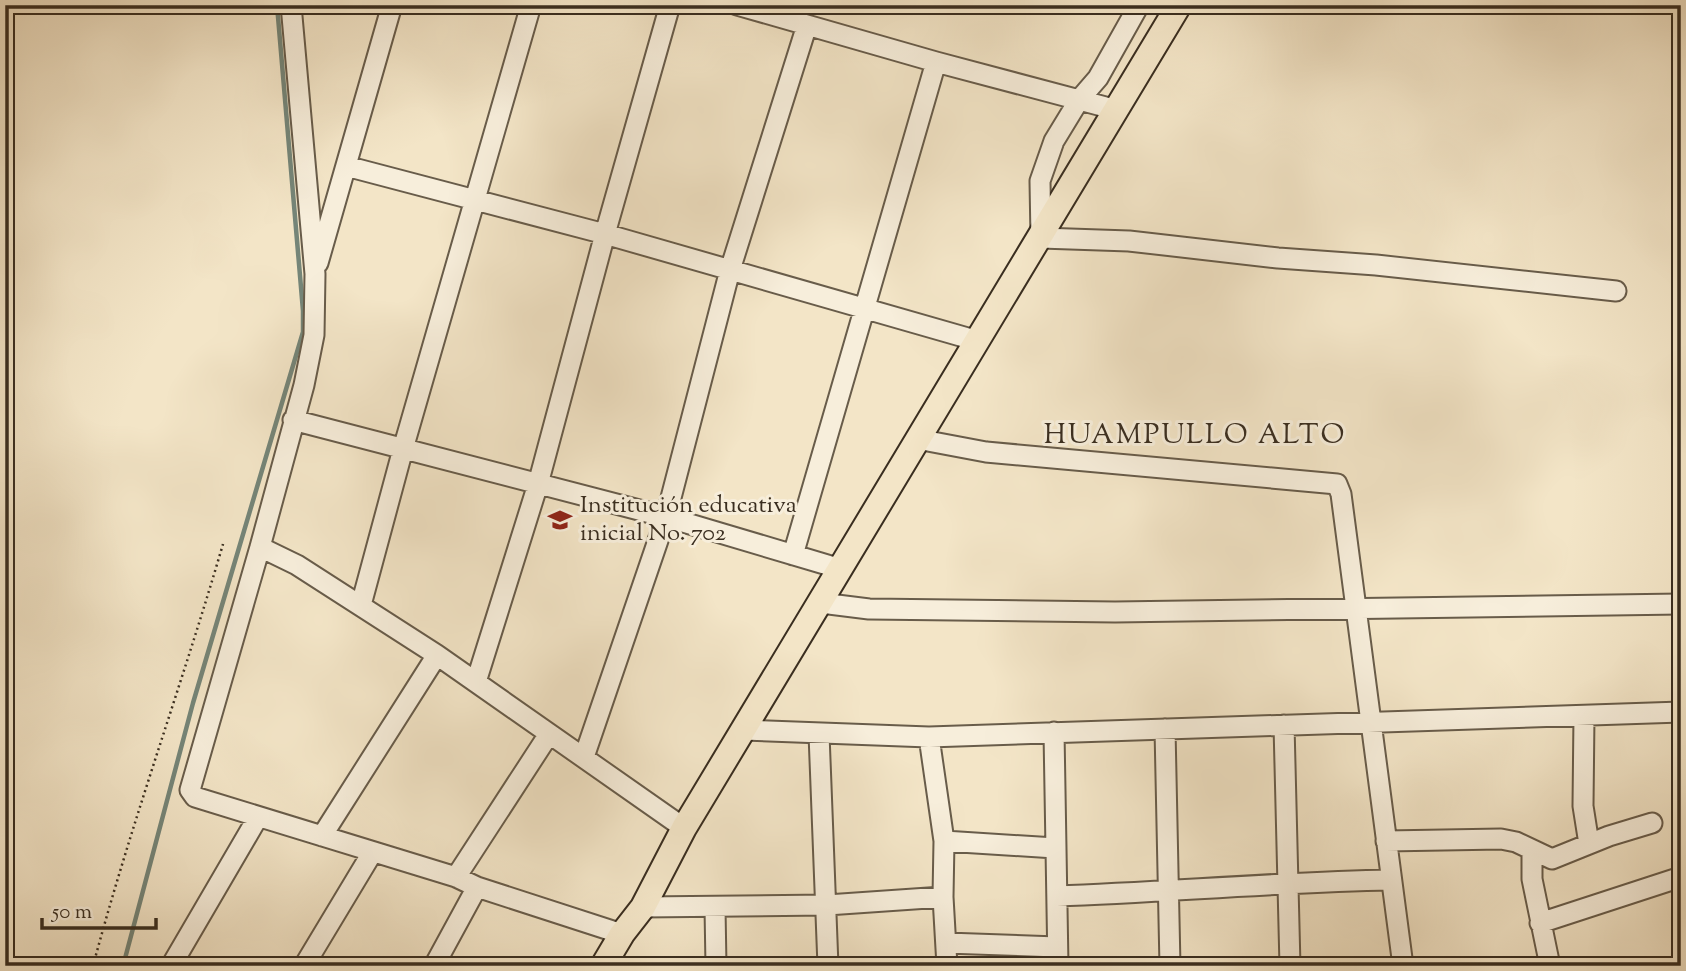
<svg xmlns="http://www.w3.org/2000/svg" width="1686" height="971" font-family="'Sorts Mill Goudy',serif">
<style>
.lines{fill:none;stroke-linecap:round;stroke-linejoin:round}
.stream{stroke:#758578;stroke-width:4.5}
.minor-casing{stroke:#685c4a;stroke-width:23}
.major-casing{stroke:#3a2e20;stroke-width:28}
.path{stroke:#3a2e20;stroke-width:2.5;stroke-dasharray:2 3.5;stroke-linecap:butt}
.minor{stroke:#f7eedb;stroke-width:19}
.major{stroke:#f3e5c7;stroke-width:24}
.labels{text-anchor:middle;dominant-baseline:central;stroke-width:6;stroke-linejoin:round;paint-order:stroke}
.poi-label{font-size:24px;fill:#3a2e20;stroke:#f7eedb;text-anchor:start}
.quarter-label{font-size:28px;letter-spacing:2px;fill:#3a2e20;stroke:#f7eedb}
</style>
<rect width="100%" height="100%" fill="#f3e5c7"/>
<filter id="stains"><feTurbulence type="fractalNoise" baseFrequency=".00286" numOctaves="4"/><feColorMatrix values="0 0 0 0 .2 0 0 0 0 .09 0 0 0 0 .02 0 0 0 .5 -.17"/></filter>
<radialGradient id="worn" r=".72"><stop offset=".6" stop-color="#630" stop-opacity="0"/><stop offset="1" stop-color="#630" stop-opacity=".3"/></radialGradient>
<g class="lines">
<path class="stream" d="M123,966l70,-263 110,-371v-21l-26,-306"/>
<g class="minor-casing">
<path id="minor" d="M291,5l24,269 -1,61 -10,50 -44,162 -70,243 5,7 261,80 21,10 145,47
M737,5l199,57 181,48
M1139,5l-41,73 -19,22 -25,41 -14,40 1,57 88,3 149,17 98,7 240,26
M346,166l259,68 373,107
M318,263l74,-258
M293,420l373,97 175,52
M917,439l69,13 351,32 4,10 62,472
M260,547l37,18 140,90 247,173
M793,555l143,-493
M821,603l48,6 246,3 566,-8
M361,605l42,-156 128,-444
M476,682l62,-198 67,-250 65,-229
M1584,716l-1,90 6,38
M1284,725l6,241
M1165,729l5,237
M744,730l185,7 752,-25
M1054,732l4,234
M819,734l9,232
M929,737l15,104 -1,56 4,69
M584,757l82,-240 64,-247 77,-245
M322,836l115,-181
M944,841l111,7
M1386,841l115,-2 15,3 36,17 57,-23 43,-13
M1532,851v28l18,87
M456,877l93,-143
M1057,896c111,-4 222,-14 334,-16
M643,907l184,-2 116,-8
M715,908l1,58
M1540,923l141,-46
M946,943l111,4
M171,966l87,-149
M304,966l68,-113
M434,966l43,-79"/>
</g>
<g class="major-casing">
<path id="major" d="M603,966l19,-32 21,-27 41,-79 495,-823"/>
</g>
<path class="path" d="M93,966c38,-143 89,-281 130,-422"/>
<use href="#minor" class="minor"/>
<use href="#major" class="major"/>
</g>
<defs>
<g id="school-bare" transform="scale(1.89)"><path d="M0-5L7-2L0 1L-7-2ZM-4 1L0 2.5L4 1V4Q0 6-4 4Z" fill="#8f2418" stroke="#f7eedb" stroke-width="2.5" paint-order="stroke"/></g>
</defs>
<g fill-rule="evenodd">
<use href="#school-bare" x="560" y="520"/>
</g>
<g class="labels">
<g class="poi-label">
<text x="580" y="506">Institución educativa<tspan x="580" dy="28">inicial No. 702</tspan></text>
</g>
<g class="quarter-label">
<text x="1195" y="436">HUAMPULLO ALTO</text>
</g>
</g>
<rect width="1686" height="971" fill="none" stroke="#f3e5c7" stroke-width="28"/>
<rect x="7" y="7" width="1672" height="957" fill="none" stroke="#3a2e20" stroke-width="3.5"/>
<rect x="14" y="14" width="1658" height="943" fill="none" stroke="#3a2e20" stroke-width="2"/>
<path d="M42 918v10h114v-10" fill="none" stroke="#3a2e20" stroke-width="3.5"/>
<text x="52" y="918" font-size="21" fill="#3a2e20" stroke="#f7eedb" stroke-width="5" paint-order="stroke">50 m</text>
<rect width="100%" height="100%" filter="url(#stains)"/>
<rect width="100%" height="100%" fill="url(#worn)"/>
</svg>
